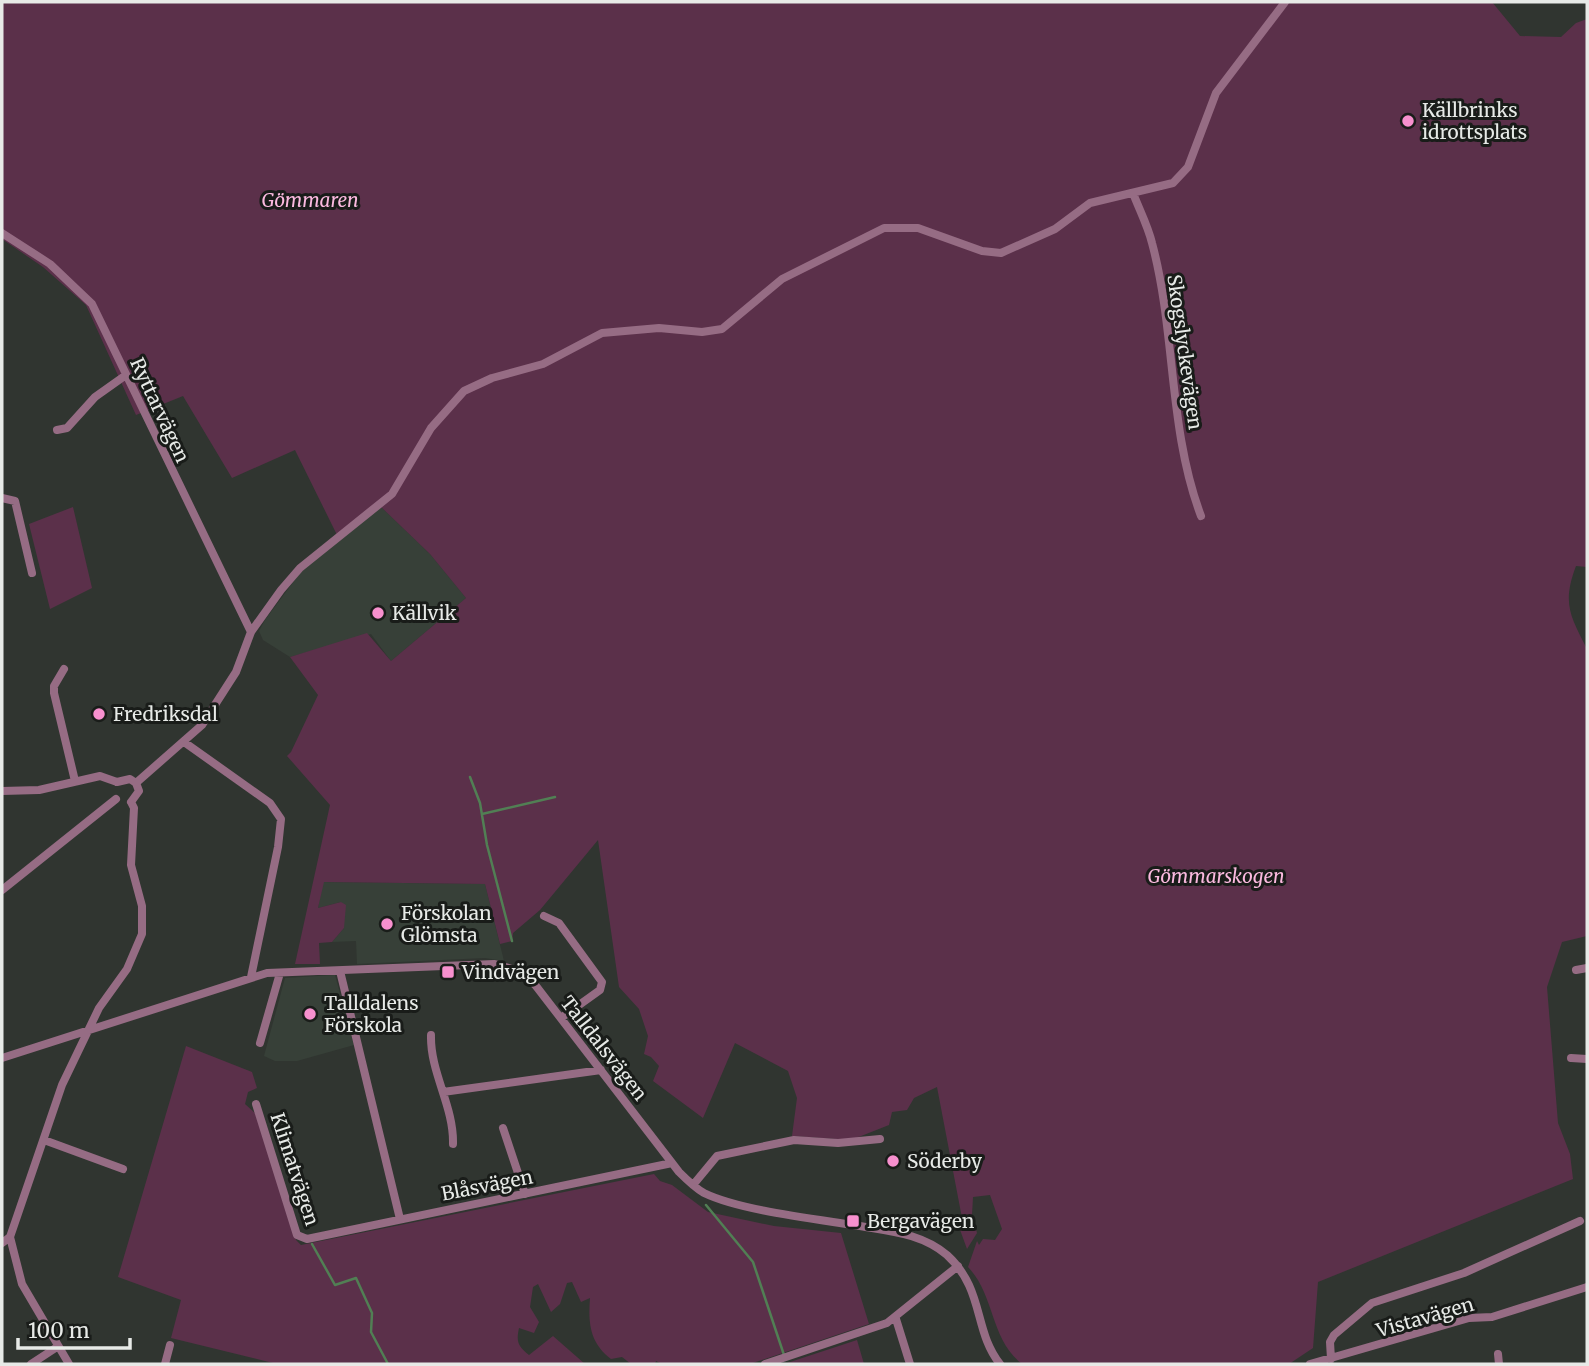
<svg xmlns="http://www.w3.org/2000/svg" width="1589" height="1366" font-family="Merriweather,serif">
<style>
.built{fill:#374038}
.green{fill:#5b304a}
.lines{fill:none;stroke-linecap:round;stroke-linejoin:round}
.stream{stroke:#517f54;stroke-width:2.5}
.minor{stroke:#966c84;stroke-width:8}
.poi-dot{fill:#f790ce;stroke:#191c19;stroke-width:2.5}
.labels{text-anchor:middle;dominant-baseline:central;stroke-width:6;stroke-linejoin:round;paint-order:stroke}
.poi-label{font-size:19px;fill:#e7eae7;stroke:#191c19;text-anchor:start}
.park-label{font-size:19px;font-style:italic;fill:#fbb9df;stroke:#191c19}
.street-label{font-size:19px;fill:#e7eae7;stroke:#191c19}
</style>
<rect width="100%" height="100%" fill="#303530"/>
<path class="built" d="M380,506l50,48 36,44 -75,63 -20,-27 -81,23 -27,-17 -4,-9 6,-11 44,-59z
M323,882l162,2 19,77 -19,-3 -128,6 -1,-23 -24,1 12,-14 -3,-26 -23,6z
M335,975l19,70 -57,16h-22l-11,-5 21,-78z"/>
<path class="green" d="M2,2h1490l28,34 41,1 15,-14 11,-4v548l-11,-1c-14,37 -6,50 11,83v287l-25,6 -15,45 11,136 12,31 3,25 -255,103 -5,66 -24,16h-267c-32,-25 -27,-69 -54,-97l9,-26 2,4 4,-6 12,1 7,-11 -12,-34 -17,2 -1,18 5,18 -10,16 -8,-22 3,-9 -25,-131 -23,11 -7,12 -15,2 -3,13 -38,15 -59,-4 5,-38 -9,-27 -53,-28 -32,75 -50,-37 6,-15 -8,-9 -7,-3 4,-18 -9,-27 -20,-22 -21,-147 -58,70 -27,23 -1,8 -12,3 -15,-60 -161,-2 -6,26 23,-6 5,3 -2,23 -12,14 -13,1 1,21h-25l35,-159 -43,-49 4,-4 27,-57 -28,-38 77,-24 24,28 75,-63 -36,-44 -50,-48 -41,33 -44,-89 -63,28 -49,-82 -47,19 -50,-110 -43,-38 -41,-28z
M73,507l19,81 -42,21 -21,-85z
M186,1046l66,26 5,16 -9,4 -3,12 11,10 40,126 5,5 353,-71 6,7 12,4 36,27 66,14 67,7 28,91 -119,40h-88l-6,-3 -1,3h-24l-9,-7 -11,2c-21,-16 -23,-35 -21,-61l-9,4 -9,-20 -5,1 -7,21 -9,8 -13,-28 -5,3 -3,20 9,15 -5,11 -15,-5c-3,14 -1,18 10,27l24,-19 32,28h-308l-106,-26 10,-38 -63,-23z
M857,1340l7,24h-80z"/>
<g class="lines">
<path class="stream" d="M470,777l10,26 7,42 25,96
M482,814l73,-17
M706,1205l47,57 31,93
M312,1244l23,41 21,-7 16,35 -1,19 17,32"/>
<path class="minor" d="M1133,193c6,16 15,33 19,50 24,89 16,186 49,273
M2,233l48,31 42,40 159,328
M57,430l10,-2 28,-31 31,-22
M2,498l13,3 17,72
M64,669l-10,17v7l21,88
M184,742l86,61 11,16 -3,28 -27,130
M117,782l13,-3 6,4
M136,783l66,-58 34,-53 15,-40 30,-42 19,-22 92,-74 39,-66 33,-37 28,-13 51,-14 59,-31 57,-5 43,4 20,-3 60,-50 102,-51h34l64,23 19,2 54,-24 35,-26 83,-20 15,-16 28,-74 69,-91
M2,791l37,-1 61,-14 17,6
M131,802l8,-11 -3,-8
M2,890l114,-91
M544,916l15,7 43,59 -2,8 -39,28
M1576,970l11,-2
M340,971l60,248
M431,1035c-1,38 23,71 22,109
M260,1043l20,-70
M2,1058l265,-85 227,-9c19,4 29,9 42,22l143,186c8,8 16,16 25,21 39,19 123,27 168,35 27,4 54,9 75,27 38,35 26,75 53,109
M1571,1058l16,1
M443,1092l158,-22
M256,1104l41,131 10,4 365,-76
M503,1128l22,66
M44,1140l79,29
M693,1185l24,-29 77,-16 44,3 42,-4
M10,1237l12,47 47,80
M2,1243l8,-6 52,-152 37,-77 28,-39 15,-35v-28l-11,-41 3,-57 -3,-6
M896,1319l14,45
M1498,1354l1,10
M1331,1359l-1,-17 4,-7 38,-32 92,-30 116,-52
M31,1364l26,-17
M165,1364l5,-19
M765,1364l122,-41 71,-57
M1310,1364l159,-46 23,-1 95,-30"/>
</g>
<g class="poi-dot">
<circle cx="1408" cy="121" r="7"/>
<circle cx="378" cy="613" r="7"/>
<circle cx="99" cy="714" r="7"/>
<circle cx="387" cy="924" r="7"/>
<rect x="441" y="965" width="14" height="14" rx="3.5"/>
<circle cx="310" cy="1014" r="7"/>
<circle cx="893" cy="1161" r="7"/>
<rect x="846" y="1214" width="14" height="14" rx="3.5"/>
</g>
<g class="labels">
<g class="poi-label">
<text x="1422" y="110">Källbrinks<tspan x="1422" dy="22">idrottsplats</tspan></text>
<text x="392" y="613">Källvik</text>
<text x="113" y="714">Fredriksdal</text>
<text x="401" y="913">Förskolan<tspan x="401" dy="22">Glömsta</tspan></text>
<text x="462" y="972">Vindvägen</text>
<text x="324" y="1003">Talldalens<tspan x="324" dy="22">Förskola</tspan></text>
<text x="907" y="1161">Söderby</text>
<text x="867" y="1221">Bergavägen</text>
</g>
<g class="park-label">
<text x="310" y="200">Gömmaren</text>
<text x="1216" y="876">Gömmarskogen</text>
</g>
<g class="street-label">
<text transform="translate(1185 352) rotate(82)">Skogslyckevägen</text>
<text transform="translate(160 410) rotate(65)">Ryttarvägen</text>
<text transform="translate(604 1048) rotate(52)">Talldalsvägen</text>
<text transform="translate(295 1169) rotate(72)">Klimatvägen</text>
<text transform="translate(487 1185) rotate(-11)">Blåsvägen</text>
<text transform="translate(1425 1317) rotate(-16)">Vistavägen</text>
</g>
</g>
<rect width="1589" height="1366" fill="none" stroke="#e7eae7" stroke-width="7"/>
<path d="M18 1338v10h112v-10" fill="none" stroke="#e7eae7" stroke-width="3.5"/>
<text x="28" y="1338" font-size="21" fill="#e7eae7" stroke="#191c19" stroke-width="5" paint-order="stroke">100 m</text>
</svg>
